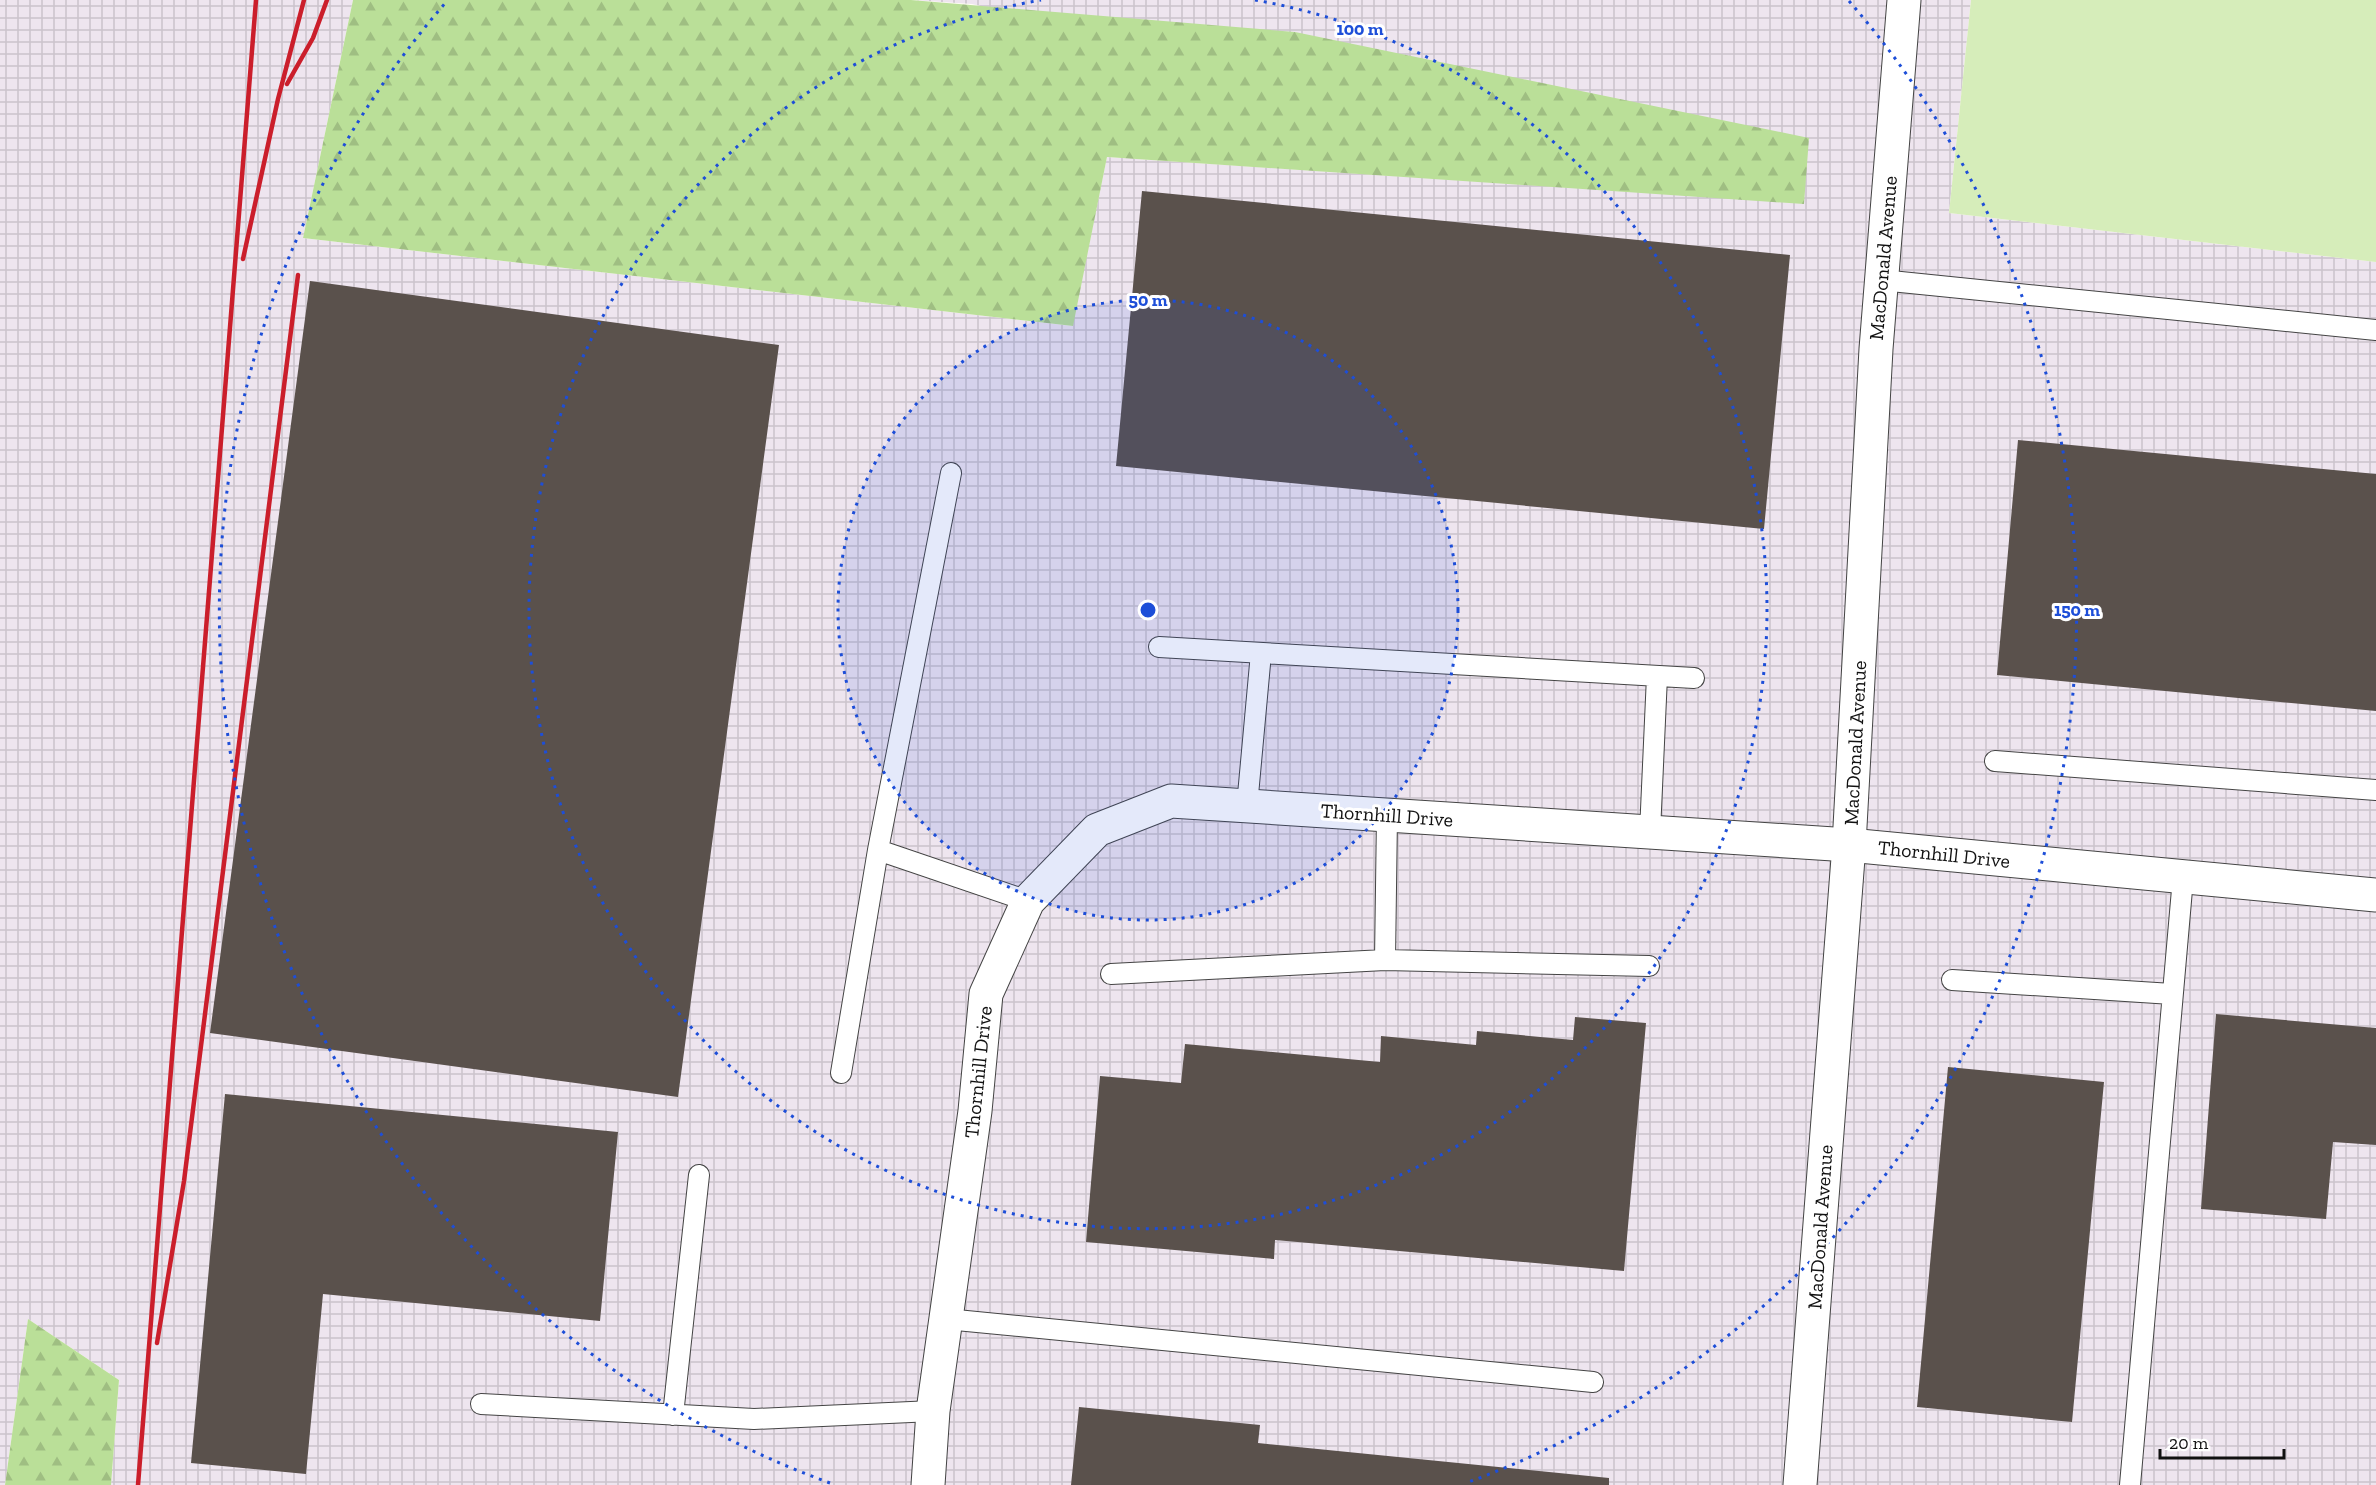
<svg xmlns="http://www.w3.org/2000/svg" width="2376" height="1485" font-family="'Zilla Slab',serif">
<style>
.industrial{fill:url(#industrial-grid)}
.grass{fill:#d6edba}
.forest{fill:url(#forest-firs)}
.building{fill:#5a514c}
.lines{fill:none;stroke-linecap:round;stroke-linejoin:round}
.service-casing{stroke:#444;stroke-width:22}
.minor-casing{stroke:#444;stroke-width:35}
.tertiary-casing{stroke:#444;stroke-width:35}
.service{stroke:#fff;stroke-width:20}
.minor{stroke:#fff;stroke-width:33}
.tertiary{stroke:#fff;stroke-width:33}
.rail{stroke:#cb1e2b;stroke-width:4.5}
.ring{fill:none;stroke:#1d4ed8;stroke-width:3;stroke-dasharray:3 6}
.labels{text-anchor:middle;dominant-baseline:central;stroke-width:6;stroke-linejoin:round;paint-order:stroke}
.street-label{font-size:20px;fill:#111;stroke:#fff}
.centre{fill:#1d4ed8;stroke:#fff;stroke-width:3}
.ring-label{font-size:18px;text-anchor:middle;font-weight:bold;fill:#1d4ed8;stroke:#fff;stroke-width:6;stroke-linejoin:round;paint-order:stroke}
</style>
<defs>
<pattern id="industrial-grid" width="8" height="8" patternUnits="userSpaceOnUse" patternTransform="scale(1.5)"><rect width="8" height="8" fill="#eee5ef"/><path d="M0 4h8M4 0v8" fill="none" stroke="#cbc3cc"/></pattern>
<pattern id="forest-firs" width="22" height="20" patternUnits="userSpaceOnUse" patternTransform="scale(1.5)"><rect width="22" height="20" fill="#badf98"/><path d="M5 1l3.5 6h-7zM16 11l3.5 6h-7z" fill="#9fbe82"/></pattern>
</defs>
<rect width="100%" height="100%" fill="#fffdf4"/>
<path class="industrial" d="M0,0h353l-50,238 769,88 35,-169 697,46 -832,-199 -61,-4h1060l-22,213 427,49v1223h-2265l8,-105 -91,-61 -23,166h-5z"/>
<path class="grass" d="M1971,0h405v262l-427,-49z"/>
<path class="forest" d="M353,0h558l384,32 514,106 -5,66 -697,-47 -34,169 -770,-88z
M28,1319l91,61 -8,105h-106z"/>
<path class="building" d="M1142,191l648,64 -26,274 -648,-63z
M310,281l469,64 -101,752 -468,-64z
M2018,440l358,34v237l-379,-36z
M2216,1014l160,14v117l-43,-3 -7,77 -125,-10z
M1575,1017l71,6 -22,248 -349,-31 -1,19 -188,-17 14,-166 81,7 4,-39 195,18 1,-26 95,9 1,-14 96,9z
M1948,1067l156,15 -32,340 -155,-15z
M225,1094l393,38 -18,189 -277,-27 -17,180 -115,-11z
M1079,1407l181,18 -2,18 351,35v7h-538z"/>
<g class="lines">
<g class="service-casing">
<path id="service" d="M1881,280l495,50
M1159,647l535,31
M1995,761l381,29
M1247,806l14,-153
M1650,832l7,-156
M878,850l150,51
M1385,960l2,-145
M1111,974l274,-14 264,6
M1952,980l220,14
M841,1073l37,-223 73,-377
M946,1319l647,63
M481,1404l273,15 179,-8
M673,1415l26,-240
M2130,1485l53,-607"/>
</g>
<g class="minor-casing">
<path id="minor" d="M928,1485l5,-74 42,-300 11,-117 42,-93 69,-71 74,-29 678,44 527,50"/>
</g>
<g class="tertiary-casing">
<path id="tertiary" d="M1800,1485l49,-640 27,-496 28,-349"/>
</g>
<use href="#service" class="service"/>
<use href="#minor" class="minor"/>
<use href="#tertiary" class="tertiary"/>
<path class="rail" d="M287,84l26,-46 14,-38
M243,259l35,-160 26,-99
M157,1343l27,-162 114,-906
M138,1485l118,-1485"/>
</g>
<circle cx="1148" cy="610" r="310" fill="#1d4ed8" fill-opacity=".12"/>
<g class="ring">
<circle cx="1148" cy="610" r="310"/>
<path d="M1255 0A619 619 0 1 1 1041 0"/>
<path d="M830 1483A929 929 0 0 1 447 1M1849 1A929 929 0 0 1 1466 1483"/>
</g>
<g class="labels">
<g class="street-label">
<text transform="translate(1883 258) rotate(-85)">MacDonald Avenue</text>
<text transform="translate(1855 743) rotate(-87)">MacDonald Avenue</text>
<text transform="translate(1387 815) rotate(4)">Thornhill Drive</text>
<text transform="translate(1944 854) rotate(6)">Thornhill Drive</text>
<text transform="translate(978 1072) rotate(-84)">Thornhill Drive</text>
<text transform="translate(1820 1227) rotate(-86)">MacDonald Avenue</text>
</g>
</g>
<circle cx="1148" cy="610" r="9" class="centre"/>
<g class="ring-label">
<text x="1360" y="35">100 m</text>
<text x="1148" y="306">50 m</text>
<text x="2077" y="616">150 m</text>
</g>
<path d="M2160 1449v9h124v-9" fill="none" stroke="#111111" stroke-width="3"/>
<text x="2169" y="1449" font-size="18" fill="#111111" stroke="#ffffff" stroke-width="4.5" paint-order="stroke">20 m</text>
</svg>
